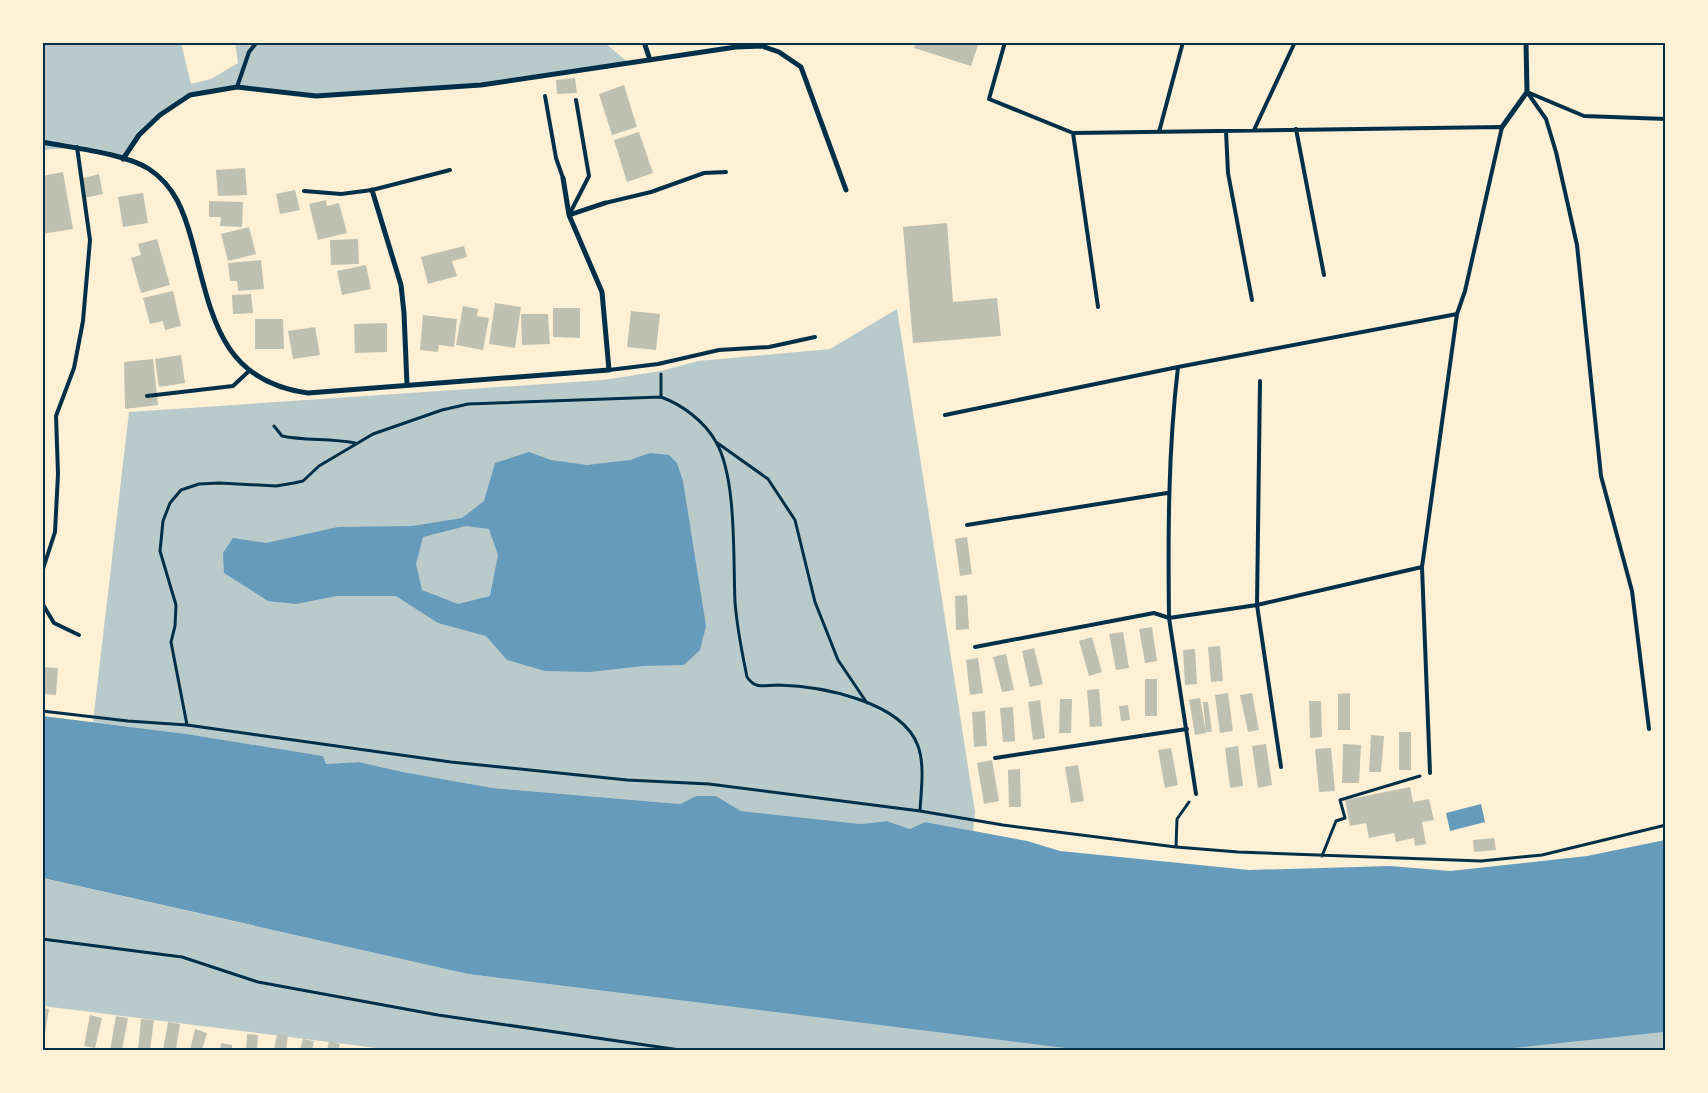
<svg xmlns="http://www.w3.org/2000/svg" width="1708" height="1093" font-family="'Roboto Condensed',sans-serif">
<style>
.green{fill:#b9caca}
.water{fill:#669bbc;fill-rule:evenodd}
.building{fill:#bec0b2}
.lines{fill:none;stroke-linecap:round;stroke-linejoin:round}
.path{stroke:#003049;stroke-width:3}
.service{stroke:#003049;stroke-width:4}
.minor{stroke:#003049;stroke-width:5}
.neatline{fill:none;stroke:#003049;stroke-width:2}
</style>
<rect width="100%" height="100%" fill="#fdf0d5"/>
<path class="green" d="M235,42l370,1 25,21 -129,19 -185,13 -79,-9 -47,8 -30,20 -21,20 -16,24 -46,-12 -34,3v-107h138l10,41 20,-5 27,-16z
M897,309l78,503 -2,19 -47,-9 -16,7 -23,-8 -26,3 -120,-13 -25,-15h-20l-16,8 -187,-16 -90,-16 -44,-10 -33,2 -3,-8 -136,-22 -94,-12 36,-310 474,-32 58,-9 37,-10 132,-12z
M42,878l426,96 613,76h-689l-349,-44z
M1665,1032v18h-169z"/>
<path class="water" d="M529,452l22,8 36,5 43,-5 20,-7 19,2 8,8 6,18 23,145 -6,24 -16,15 -41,1 -53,6 -45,-1 -38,-11 -21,-24 -48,-13 -42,-27h-59l-41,8 -28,-3 -44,-28 -1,-20 10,-15 33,5 72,-16 74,-1 50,-8 22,-17 11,-38zM466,526l23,3 9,26 -8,41 -32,8 -36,-14 -6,-26 7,-27z
M43,716l144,18 136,22 3,8 33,-2 44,10 90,16 187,16 16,-8h20l25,15 120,13 26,-3 23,8 15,-7 102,19 33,10 189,19 141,-4 60,5 137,-15 78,-16v192l-169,18h-415l-613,-76 -425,-96z
M1481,804l4,18 -35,9 -4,-18z"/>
<path class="building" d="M916,42h63l-8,24 -57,-18z
M575,78l2,15 -20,1 -1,-14z
M624,85l13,42 -25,8 -13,-41z
M639,132l14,41 -26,9 -13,-42z
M245,168l2,27 -29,1 -2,-26z
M63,172l10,57 -31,5v-58z
M99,174l4,20 -19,4 -4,-19z
M295,190l5,20 -20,4 -4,-20z
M143,193l5,30 -25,4 -5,-30z
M326,200l1,6 12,-3 8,30 -29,7 -9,-36z
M209,201l34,1 -1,25 -22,-1 1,-9h-12z
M947,223l6,79 44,-4 4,38 -88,7 -10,-116z
M249,227l7,27 -28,7 -7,-27z
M157,239l13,46 -29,8 -10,-35 10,-3 -3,-11z
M358,239l1,25 -28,1 -1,-25z
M464,246l3,11 -15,4 5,15 -29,8 -7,-27z
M261,260l3,29 -26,2 -1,-10h-7l-2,-18z
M366,265l5,24 -29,6 -5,-24z
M173,291l8,35 -16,4 -2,-9 -13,3 -7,-26z
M251,294l2,19 -20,1 -1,-19z
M495,303l26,4 -6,41 -26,-4z
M463,306l15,3 -1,7 12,2 -6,32 -27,-5z
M553,308h27v30l-27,-1z
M631,311l29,3 -4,36 -29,-3z
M521,314h27l2,30 -28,1z
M423,315l34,4 -3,28 -15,-2 -1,7 -18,-2z
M255,319h28l1,30h-29z
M387,323v29l-32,1 -1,-29z
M315,327l5,28 -27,4 -5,-28z
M181,355l4,28 -26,4 -4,-28z
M153,359l5,46 -33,4 -1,-47z
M967,537l5,37 -12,2 -5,-37z
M967,595l2,34 -13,1 -1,-34z
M1152,627l5,34 -12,2 -6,-34z
M1123,632l6,36 -13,2 -7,-36z
M1092,637l10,35 -13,4 -10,-35z
M1220,646l3,35 -12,1 -3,-35z
M1034,648l9,36 -13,3 -8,-36z
M1195,649l2,35 -12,1 -2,-35z
M1006,654l8,36 -12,2 -9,-35z
M978,658l5,35 -13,2 -4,-35z
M42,667l16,1 -2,27 -14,-1z
M1145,679h12v37h-12z
M1099,689l3,37 -12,1 -3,-37z
M1228,693l5,38 -13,2 -5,-38z
M1252,693l7,37 -11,2 -8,-37z
M1350,693v37h-12v-36z
M1200,698l6,35 -11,2 -6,-35z
M1060,699h12l-1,34h-12z
M1040,700l5,38 -12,2 -5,-38z
M1309,701h12l1,36 -12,1z
M1203,702h5l4,30h-6z
M1128,705l2,15 -9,1 -2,-15z
M1013,707l2,34 -12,1 -3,-34z
M985,711l2,35 -13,1 -2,-35z
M1399,732h12v38h-12z
M1371,735l13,1 -3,36h-12z
M1266,744l6,41 -14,3 -6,-42z
M1343,744l18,1 -2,38h-17z
M1238,746l5,40 -13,2 -5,-40z
M1171,748l7,37 -13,3 -7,-38z
M1331,748l4,43 -16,1 -4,-43z
M992,760l7,41 -15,3 -7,-41z
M1078,765l6,36 -13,2 -6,-36z
M1020,769l1,38h-12l-1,-37z
M1410,787l3,15 16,-3 5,21 -12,2 4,22 -11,2 -1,-8 -18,4 -2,-9 -25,5 -3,-15 -16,3 -5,-26z
M1494,838l2,12 -22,2 -1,-12z
M42,1008l7,1 -5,30h-2z
M90,1015l12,3 -7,30 -11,-2z
M116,1016l12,2 -6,32h-12z
M141,1019l13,1 -4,30h-12z
M168,1022l12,2 -4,26h-13z
M195,1029l12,4 -5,17h-12z
M247,1034l11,1 -1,15h-11z
M277,1034l11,2 -2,14h-12z
M303,1039l11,2 -2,9h-12z
M329,1041l11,3 -2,6h-11z
M221,1043l11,2v5h-12z"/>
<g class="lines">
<path class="path" d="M661,374v23
M274,426l8,10c24,5 48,2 73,7
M716,442l52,37 27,41 20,82 23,58 29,43
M42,711l86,10 59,4 264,37 176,18 82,4 211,27 83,14 173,22 62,5 243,9 61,-6 124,-30
M187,725l-16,-83 4,-16 1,-21 -16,-54 3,-30 7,-18 11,-13 18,-6 20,-1 57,3 18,-3 9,-2 16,-15 54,-32 69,-24 26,-6 193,-7c22,8 44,25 55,45 21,36 17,118 19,160 2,25 7,51 12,75 9,13 17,8 31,8 42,1 124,16 140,61 7,19 3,45 2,65
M1176,847l1,-28 12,-17
M1322,856l14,-35 9,-3 -5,-18 80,-24
M42,939l140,18 76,25 180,33 242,35
M1653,1050h10"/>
<path class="service" d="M1005,42l-16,57 84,34
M237,87l12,-35 8,-10
M1527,92l19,27 10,33 21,93 24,231 31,115 17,138
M1527,92l57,24 82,3
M545,96l11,62 7,20
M1296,129l28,146
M1254,130l41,-88
M1226,131l2,42 24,127
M1159,132l24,-90
M304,191l37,3 31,-4 78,-20
M605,203l46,-11 53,-19 22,-1
M569,215l20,-39 -13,-76
M1098,307l-25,-174 429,-6 -37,164 -8,23 -35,253 -165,38 -88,13 27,176
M609,370l49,-6 61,-14 50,-3 46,-10
M1260,381l-3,224 24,162
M147,396l86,-10 16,-15
M945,415l233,-48
M967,525l200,-32
M1422,567l8,206
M42,572l13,-40 3,-58 -2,-58 18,-48 9,-47 7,-81 -13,-93
M42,603l12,20 25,12
M975,647l179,-34 15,5c-1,-85 -1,-166 9,-251l279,-53
M995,758l192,-29"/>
<path class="minor" d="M644,42l6,18
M1502,127l25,-35 -1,-50
M42,142c30,6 82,11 107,27 26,17 35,43 43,72 20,73 27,140 116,152l301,-23 -7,-78 -33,-77 -6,-37
M123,159l16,-24 21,-20 30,-20 47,-8 79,9 165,-11 255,-38 26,-1 17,6 22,15 45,123
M372,190l29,95 3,28 3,72
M569,215l36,-12"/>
</g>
<rect width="1708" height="1093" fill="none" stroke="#fdf0d5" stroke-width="88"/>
<rect x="44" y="44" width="1620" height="1005" class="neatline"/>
</svg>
